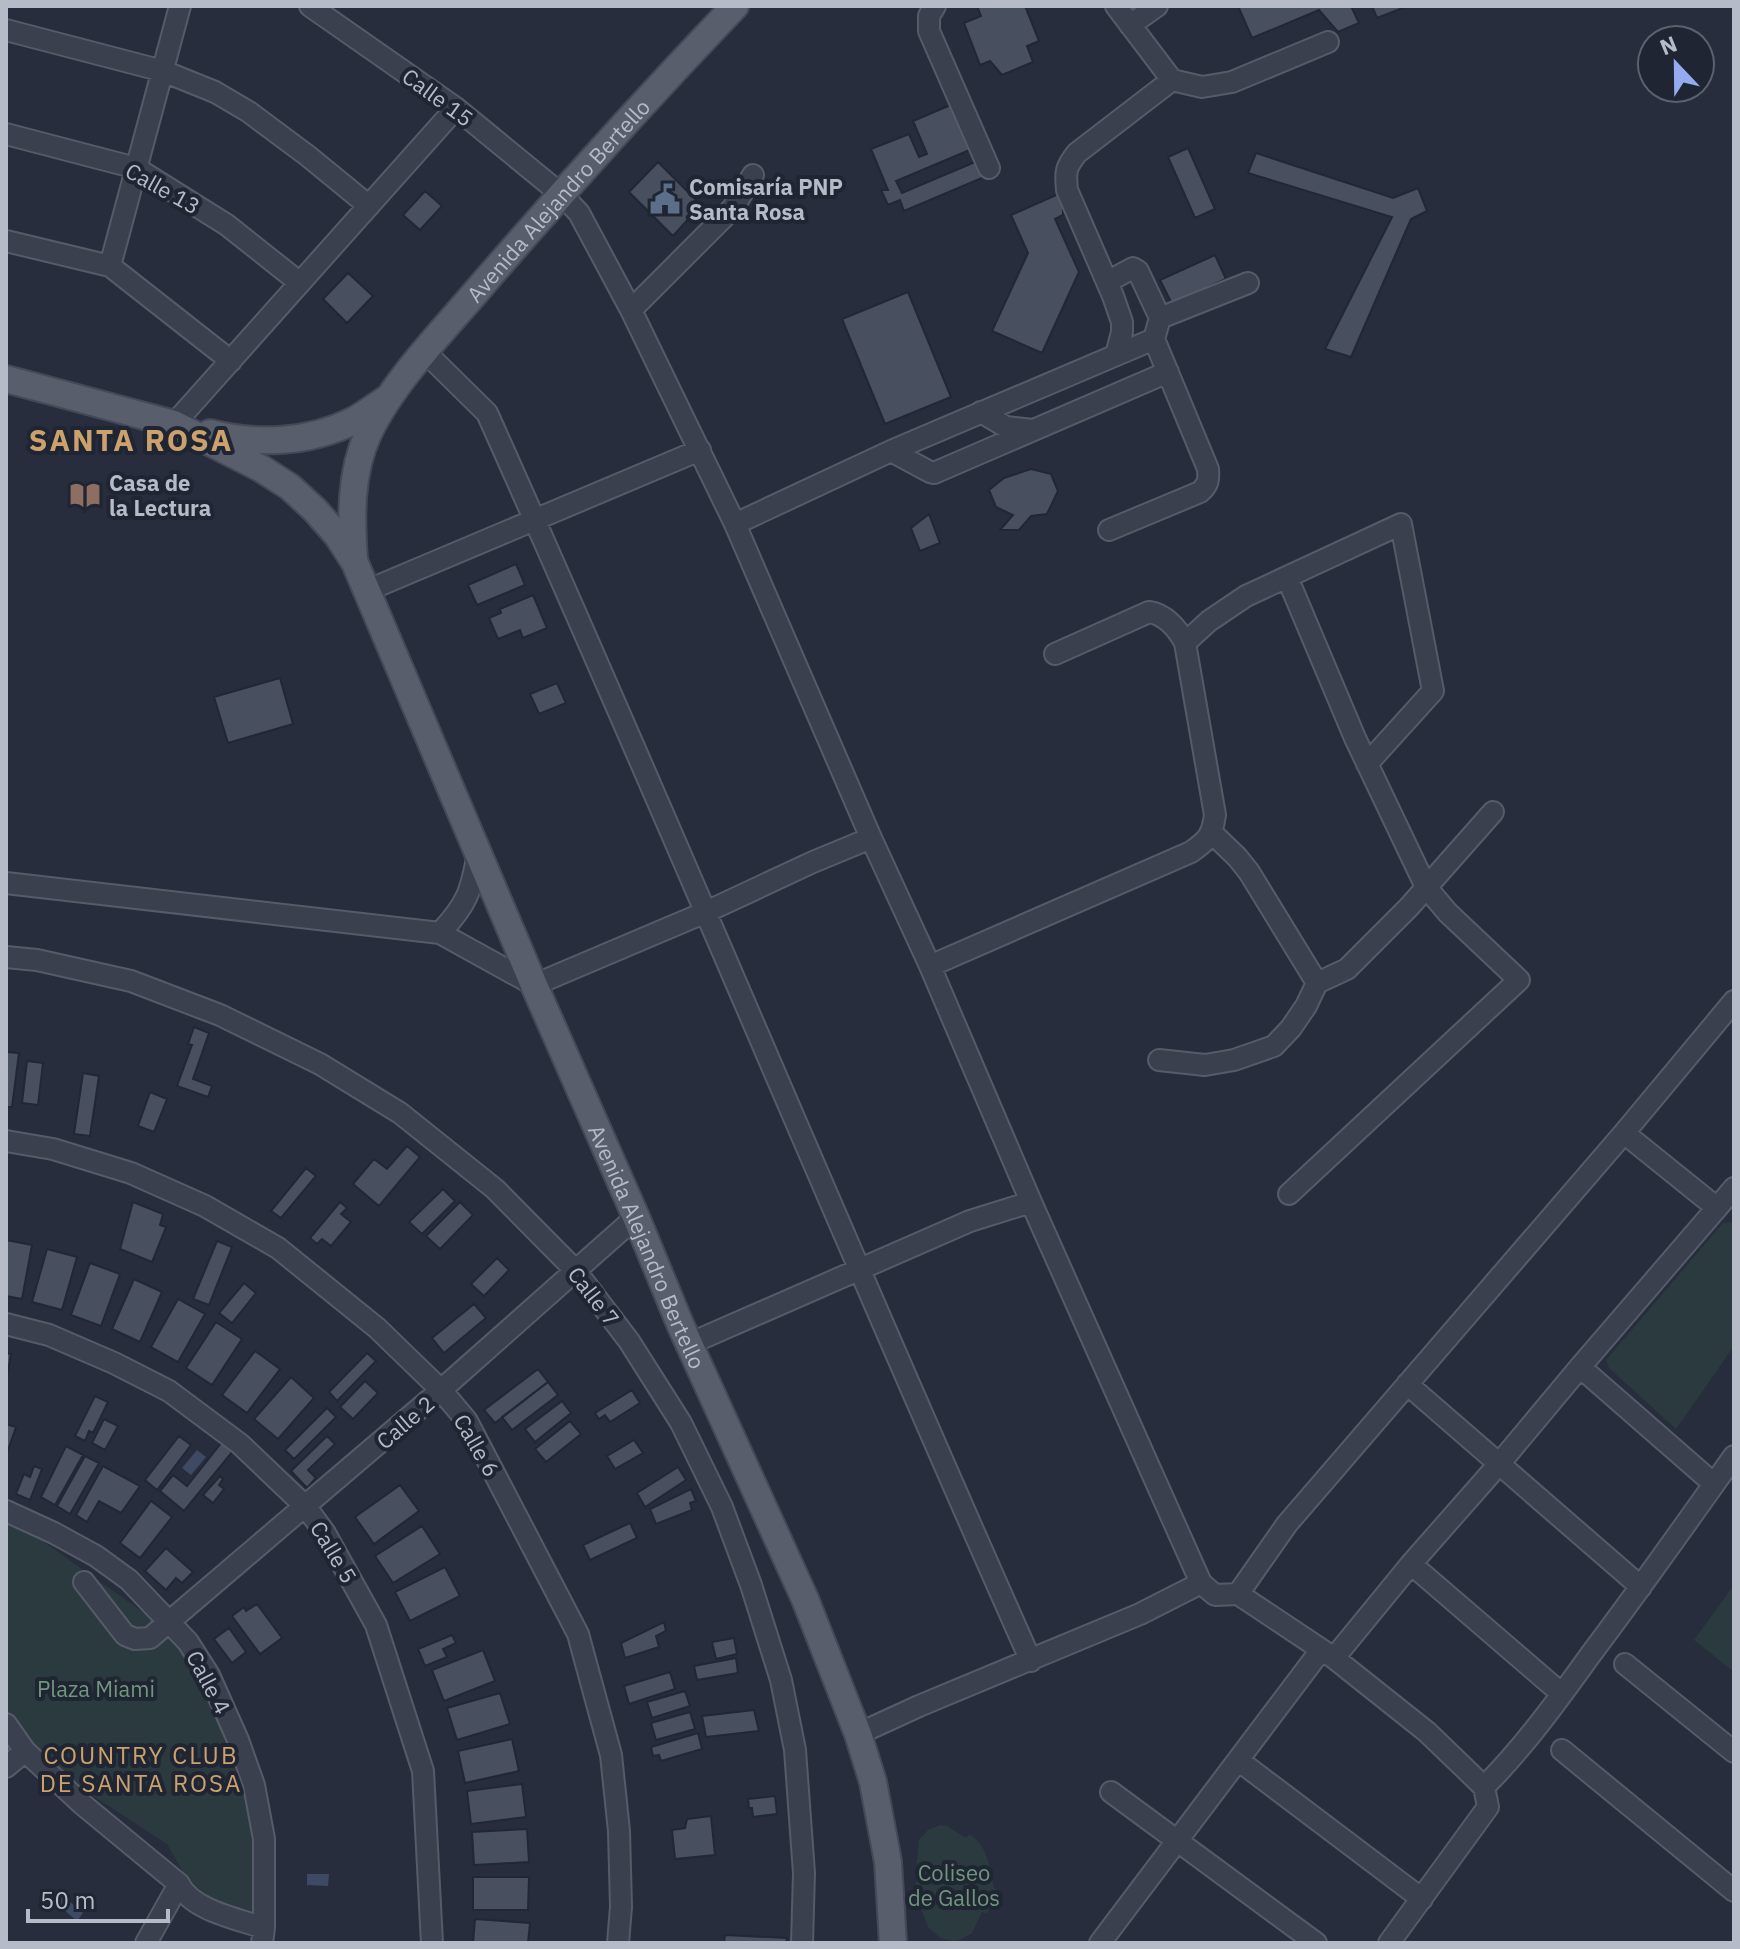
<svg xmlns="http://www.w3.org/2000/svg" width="1740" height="1949" font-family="'IBM Plex Sans',sans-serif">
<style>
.green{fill:#2a3a3e}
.water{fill:#3e4963}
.building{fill:#485060;stroke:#212734;stroke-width:2}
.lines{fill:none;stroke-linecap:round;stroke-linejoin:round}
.minor-casing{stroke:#555b68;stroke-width:24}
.major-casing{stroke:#434956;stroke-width:30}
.minor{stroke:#3a404d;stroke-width:20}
.major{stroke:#585e6c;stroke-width:26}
.labels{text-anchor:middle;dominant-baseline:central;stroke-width:8;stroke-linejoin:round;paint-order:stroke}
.street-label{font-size:22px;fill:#b6bbc8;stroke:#1f2532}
.poi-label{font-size:22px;font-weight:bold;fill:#b6bbc8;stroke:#1f2532;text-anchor:start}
.park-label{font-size:22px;fill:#70967d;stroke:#1f2532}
.neighbourhood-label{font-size:24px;letter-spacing:2px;fill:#cba26e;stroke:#1f2532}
.district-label{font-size:30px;font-weight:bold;letter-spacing:2px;fill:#cba26e;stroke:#1f2532}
</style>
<rect width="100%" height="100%" fill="#272d3c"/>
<path class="green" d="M1731,1222l3,2v122l-58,83 -67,-61 -3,-8 117,-137z
M6,1523l17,4 134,95 35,45 40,79 23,86 -2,80 -58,-19 -28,-49 -112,-73 -49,-56z
M1734,1585v87l-40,-32z
M940,1825l7,1 19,12 4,-4c17,12 21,35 24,54l2,1 -9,25 -5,-2 -10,21 -12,7 -6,1 -14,-3 -12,-11 -12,-31v-26l3,-30 9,-10z"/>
<path class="water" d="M197,1450l9,7 -15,18 -9,-7z
M307,1874h22l-1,12 -21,-1z
M63,1896l20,17 -6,8 -20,-17z"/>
<path class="building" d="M977,6h48l14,35 -12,5 6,16 -31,13 -12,-14 -10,4 -16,-42 17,-7z
M1238,6h113l8,17 -21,9 -19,-22 -67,28z
M1372,6h36l-31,12z
M953,104l19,45 -76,32 6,12 73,-31 14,13 -85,36 -4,-11 -12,5 -7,-15h7l-17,-41 38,-15 10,23 8,-3 -14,-33z
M1188,148l27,61 -20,9 -27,-61z
M1256,153l137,45 25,-10 9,23 -16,8 -60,138 -26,-8 67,-132 -144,-44z
M658,162l43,43 -28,31 -44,-44z
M425,191l17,15 -22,24 -17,-15z
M1063,192v23l-8,4 24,53 -37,81 -50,-22 36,-78 -17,-38z
M1215,255l11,24 -54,25 -12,-24z
M348,273l25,23 -26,27 -24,-24z
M908,292l43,105 -66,27 -43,-105z
M1031,469l20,5 7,17 -11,23 -16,2 -12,14h-19l13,-15 -17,-8 -7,-17 15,-12z
M929,514l11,29 -20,8 -9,-23z
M516,564l9,21 -48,20 -9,-20z
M533,595l14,33 -24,10 -3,-8 -22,9 -9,-21 12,-5 -1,-4z
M280,678l13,46 -65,19 -14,-46z
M557,683l9,20 -27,11 -9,-20z
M194,1027l15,6 -16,46 19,7 -4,11 -31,-11 15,-41 -4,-1z
M6,1052l13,1 -7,54h-6z
M27,1061l16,2 -5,42 -16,-2z
M83,1073l16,3 -9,60 -16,-2z
M150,1092l17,7 -13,33 -16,-6z
M407,1146l13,11 -41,49 -26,-22 21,-25 13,10z
M306,1168l10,8 -35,42 -10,-7z
M443,1189l12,12 -33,33 -13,-12z
M133,1202l30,12 -3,11 6,2 -14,35 -32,-13z
M340,1202l7,6 -6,6 10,8 -20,24 -9,-7 -5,5 -7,-6z
M460,1202l13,13 -33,34 -14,-13z
M6,1240l26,5 -10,54 -16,-3z
M217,1241l15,6 -23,58 -16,-6z
M47,1249l30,8 -15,53 -30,-8z
M497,1258l12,12 -25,26 -13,-12z
M90,1263l30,11 -19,52 -30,-11z
M134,1279l28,13 -22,50 -28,-13z
M244,1283l12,10 -24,30 -13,-10z
M178,1299l27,15 -27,48 -27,-15z
M474,1304l12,14 -42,35 -12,-15z
M216,1322l26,17 -30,46 -26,-17z
M255,1351l25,18 -33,44 -25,-18z
M6,1353l5,1 -5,29z
M367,1353l9,8 -39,40 -8,-9z
M538,1369l10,13 -53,41 -11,-13z
M291,1377l23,21 -36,41 -24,-20z
M365,1381l13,12 -25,26 -13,-12z
M548,1382l10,13 -46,35 -10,-13z
M632,1390l8,13 -30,19 -5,-7 -6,4 -4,-6z
M95,1396l13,6 -15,31 -4,-2 -4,10 -10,-5z
M562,1401l9,12 -36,29 -10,-13z
M327,1408l9,9 -42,42 -9,-9z
M104,1419l14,7 -13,24 -13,-7z
M570,1421l11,13 -35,28 -11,-13z
M6,1424l10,3 -9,26 -1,-1z
M179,1436l12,9 -34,45 -12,-10z
M327,1436l8,8 -27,26 8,8 -9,10 -16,-17z
M634,1440l9,13 -28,16 -8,-13z
M222,1442l11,9 -49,60 -24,-20 13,-16 14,11z
M66,1446l17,9 -28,50 -14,-8z
M85,1456l14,7 -29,51 -13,-8z
M34,1466l8,3 -12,31 -14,-6 8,-20 6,3z
M103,1466l37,20 -19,27 -22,-12 -12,21 -11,-7z
M678,1467l8,13 -41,27 -8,-14z
M220,1476l3,3 -4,6 5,4 -11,14 -10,-8z
M400,1485l19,26 -45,33 -19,-27z
M691,1489l5,12 -6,2 2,7 -36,14 -6,-15z
M151,1501l21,16 -32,41 -20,-15z
M630,1523l7,15 -47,22 -7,-15z
M422,1526l18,28 -47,29 -18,-27z
M166,1548l27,24 -11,11 -6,-5 -10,12 -21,-19z
M445,1567l15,29 -50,25 -15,-29z
M257,1604l25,34 -22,16 -28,-38 12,-9 2,4z
M664,1622l2,9 -10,5 3,11 -34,11 -4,-15z
M229,1628l17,24 -14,11 -18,-24z
M452,1635l4,8 -13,6 4,8 -22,9 -7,-17z
M734,1638l3,16 -21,5 -4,-17z
M483,1650l12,31 -51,20 -12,-31z
M736,1658l2,15 -41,7 -3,-14z
M670,1672l5,17 -46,15 -5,-18z
M685,1691l5,15 -38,12 -5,-16z
M500,1693l10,31 -53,16 -10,-32z
M754,1710l5,21 -53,6 -4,-21z
M690,1712l5,17 -39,11 -5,-17z
M698,1733l4,16 -41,12 -2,-6 -6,1 -2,-9z
M512,1739l7,32 -54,12 -7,-32z
M522,1784l4,33 -55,7 -4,-33z
M775,1796l2,18 -24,3 -1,-9h-3l-1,-9z
M711,1816l4,39 -40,4 -3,-29 13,-2 2,-9z
M527,1829l2,33 -55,3 -2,-33z
M473,1877h56l-1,33h-55z
M475,1919l55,4 -2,20h-55z
M725,1935l62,3 -1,5h-62z"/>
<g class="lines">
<g class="minor-casing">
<path id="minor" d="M310,6l146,102 106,87 17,18 52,97 104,214 136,314 59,128 101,236 170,381 14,12 23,-1 96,64 93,74 57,55 4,20 -99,136
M935,6l-6,10v15l60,137
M1116,6l56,74 30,7 30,-5 96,-40
M1130,25l27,-19
M6,30l157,41 52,21 34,20 59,44 61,50
M6,134l130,34 91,57 73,58
M6,241l104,25 121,95
M110,266l70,-260
M631,310l102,-102 20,-33
M1160,318l88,-35
M425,352l62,61c186,414 359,834 544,1248
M1116,355l6,-23v-10l-9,-26 -46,-106c-2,-19 -1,-23 10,-37l95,-73
M981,412l25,15 27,3
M174,424l282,-316
M891,451l39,21 4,1 234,-101
M735,524l156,-73 263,-112 6,-21 -22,-47 -5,-3 -26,14
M1109,530l91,-38c8,-7 9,-12 8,-23l-54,-130
M1287,577l68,161 71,149 22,26 71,67 -230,214
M366,591l334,-141
M1055,654l94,-42c16,2 29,17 36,31
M1212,833l25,24 12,15 68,111
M6,883l434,50 94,52 172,-73 107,-50 58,-24
M440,933c27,-29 31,-41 38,-80
M6,957l31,3 94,21 89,34 100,49 80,49 95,76 80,81 54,71 52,82 41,84 29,78 30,95 14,70 9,123 -2,70
M930,966l261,-114c17,-12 21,-16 24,-37l-30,-172 24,-22 37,-25 155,-72 32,167 -66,73
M1159,1060l46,5 29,-5 40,-14 17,-18 15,-22 11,-23 30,-14 62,-62 84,-95
M1624,1133l93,75
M6,1141l47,8 78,24 74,33 73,42 99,80 64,62 26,31 111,213 33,121 8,76 2,76 -3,36
M6,1324l43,11 65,28 55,28 71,53 66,63 19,26 51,92 47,146 9,172
M689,1344l281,-123 61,-19
M1580,1367l134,117
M1407,1384l234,203
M6,1511l48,22 42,23 33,24 59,62 21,33 29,65 16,45 10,54v89l-2,15
M1411,1564l151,130
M84,1582l41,53 10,4 15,-1 291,-248 195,-173
M1238,1594l49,-70 337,-391 110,-132
M1334,1658l77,-94 88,-100 81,-97 154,-179
M1625,1664l109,88
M6,1724l19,27 57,53 97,80c12,26 59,35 85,44
M858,1734l61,-28 221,-92 61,-31
M1562,1750l172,141
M1238,1760l184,139
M6,1767l19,-16
M1484,1787c40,-40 74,-87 107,-133 49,-65 96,-132 143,-198
M1111,1792l205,151
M146,1943l33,-59
M1100,1943l221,-293"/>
</g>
<g class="major-casing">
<g id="major">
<path id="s1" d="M6,379l168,45 88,45 28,18 25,23 22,25 18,28 179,422 102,232 44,107 125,275 53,135 15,48 15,80 5,81"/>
<path d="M210,433c47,12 99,10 143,-12 11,-6 22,-14 32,-21"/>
<path id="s2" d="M354,560c-3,-42 -4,-87 14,-126 25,-53 76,-104 114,-149 82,-95 166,-188 253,-279"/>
</g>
</g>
<use href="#minor" class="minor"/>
<use href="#major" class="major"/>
</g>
<defs>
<g id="civic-bare" transform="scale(2.4)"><path d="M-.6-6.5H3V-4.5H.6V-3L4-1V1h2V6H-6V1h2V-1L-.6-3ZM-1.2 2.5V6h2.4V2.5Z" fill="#5c6f8a" stroke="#1f2532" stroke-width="2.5" paint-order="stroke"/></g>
<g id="library-bare" transform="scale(2.4)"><path d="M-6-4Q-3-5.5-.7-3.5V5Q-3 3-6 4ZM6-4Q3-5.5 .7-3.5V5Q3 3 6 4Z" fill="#8d6e63" stroke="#1f2532" stroke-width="2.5" paint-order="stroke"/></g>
</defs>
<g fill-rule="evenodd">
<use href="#civic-bare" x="665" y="199"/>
<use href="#library-bare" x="85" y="495"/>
</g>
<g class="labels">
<g class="street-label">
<text transform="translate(438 97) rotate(36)">Calle 15</text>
<text transform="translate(163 188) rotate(29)">Calle 13</text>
<text stroke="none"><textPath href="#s2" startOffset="430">Avenida Alejandro Bertello</textPath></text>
<text stroke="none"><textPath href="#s1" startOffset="1150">Avenida Alejandro Bertello</textPath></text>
<text transform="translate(594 1296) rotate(52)">Calle 7</text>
<text transform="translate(405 1422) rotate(-41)">Calle 2</text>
<text transform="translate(477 1445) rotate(60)">Calle 6</text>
<text transform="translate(334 1552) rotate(59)">Calle 5</text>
<text transform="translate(209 1682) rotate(62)">Calle 4</text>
</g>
<g class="poi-label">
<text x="689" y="186">Comisaría PNP<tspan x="689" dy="25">Santa Rosa</tspan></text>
<text x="109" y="482">Casa de<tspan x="109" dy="25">la Lectura</tspan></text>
</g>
<g class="park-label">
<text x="96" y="1688">Plaza Miami</text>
<text x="954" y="1872">Coliseo<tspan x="954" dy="25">de Gallos</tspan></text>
</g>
<g class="neighbourhood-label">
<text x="141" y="1755">COUNTRY CLUB<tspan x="141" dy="28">DE SANTA ROSA</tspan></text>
</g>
<g class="district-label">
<text x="131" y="439">SANTA ROSA</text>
</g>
</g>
<rect width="1740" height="1949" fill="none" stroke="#b6bbc8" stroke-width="16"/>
<g transform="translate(1676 64) rotate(338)"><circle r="38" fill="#1f2532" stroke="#5b616e" stroke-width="2"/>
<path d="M0-6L14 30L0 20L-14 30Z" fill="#94acef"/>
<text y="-12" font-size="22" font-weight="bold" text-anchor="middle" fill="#b6bbc8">N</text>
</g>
<path d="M28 1909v12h140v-12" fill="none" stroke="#b6bbc8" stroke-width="4"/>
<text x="40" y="1909" font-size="24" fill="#b6bbc8" stroke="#1f2532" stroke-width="6" paint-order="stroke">50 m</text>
</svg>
